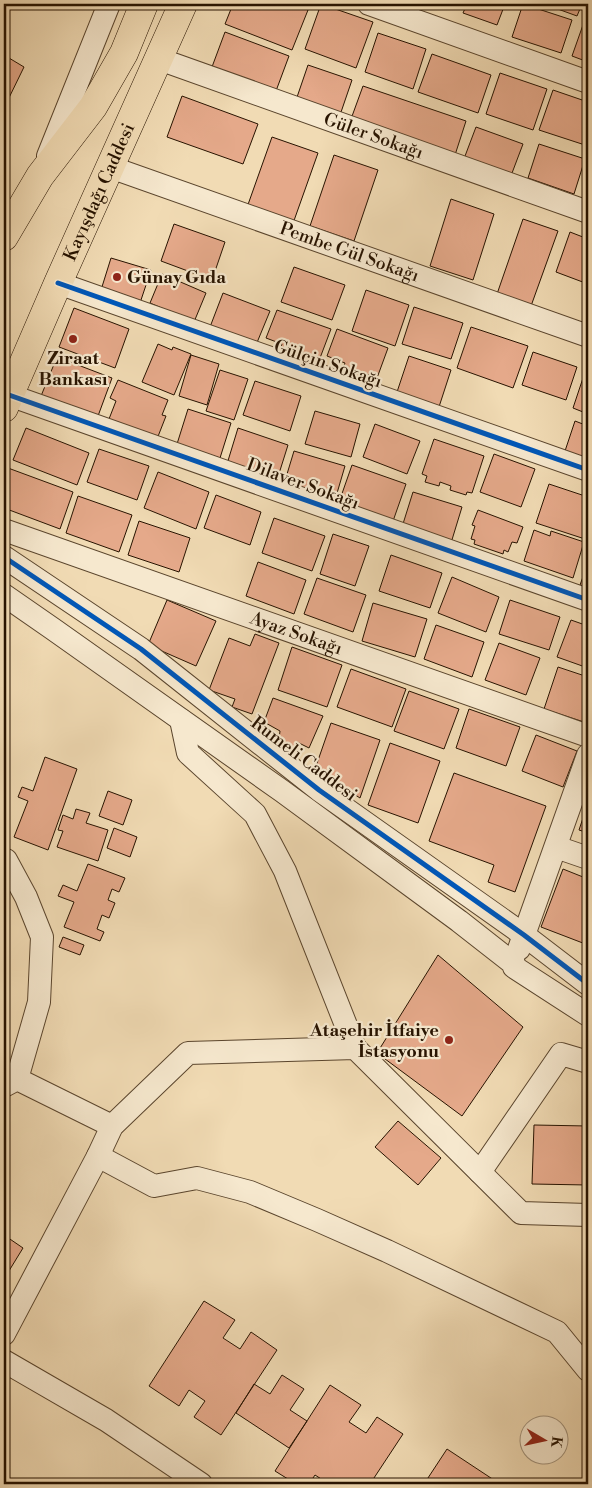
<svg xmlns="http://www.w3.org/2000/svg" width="592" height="1488" font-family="'Libre Bodoni',serif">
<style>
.building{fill:#e5a98a;stroke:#271300}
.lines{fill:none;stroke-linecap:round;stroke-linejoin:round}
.minor-casing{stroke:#5a452d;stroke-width:24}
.major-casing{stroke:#271300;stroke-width:29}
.minor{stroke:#f6e8ce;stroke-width:22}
.major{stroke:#f1dbb4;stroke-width:28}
.cycleway-casing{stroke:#f6e8ce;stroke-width:8}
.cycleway{stroke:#0057b8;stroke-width:5}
.poi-dot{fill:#8f2418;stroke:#f6e8ce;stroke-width:2}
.labels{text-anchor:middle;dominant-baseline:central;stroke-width:4.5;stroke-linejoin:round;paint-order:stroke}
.street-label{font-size:18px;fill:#271300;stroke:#f6e8ce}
.poi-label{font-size:18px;font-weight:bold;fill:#271300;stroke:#f6e8ce;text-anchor:start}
</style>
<rect width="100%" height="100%" fill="#f1dbb4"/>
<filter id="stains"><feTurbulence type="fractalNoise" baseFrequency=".004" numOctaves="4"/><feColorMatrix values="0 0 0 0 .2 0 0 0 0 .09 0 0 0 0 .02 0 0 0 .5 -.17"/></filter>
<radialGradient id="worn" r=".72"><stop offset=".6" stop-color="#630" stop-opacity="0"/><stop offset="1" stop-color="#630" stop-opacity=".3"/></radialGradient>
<path class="building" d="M233,4h60l15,6 -16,40 -67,-26z
M321,4l52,18 -17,46 -51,-19z
M467,4h38l-8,21 -34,-12z
M523,4l49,16 -11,33 -49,-16z
M544,4h38l-5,12z
M584,22l4,2v38l-16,-6z
M225,32l64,24 -16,43 -64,-24z
M378,33l48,16 -13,40 -48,-17z
M432,54l59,21 -13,38 -60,-21z
M4,55l20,12 -20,41z
M308,65l44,15 -13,38 -44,-15z
M500,73l47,16 -14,41 -47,-16z
M363,86l103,35 -11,34 -104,-36z
M553,90l35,12v44l-49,-16z
M182,96l76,28 -15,40 -76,-27z
M476,127l47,17 -14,37 -47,-17z
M272,137l46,16 -27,76 -46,-16z
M539,144l46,15 -11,35 -46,-16z
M334,155l44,15 -24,71 -44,-15z
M451,199l43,15 -21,66 -43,-14z
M523,219l35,12 -27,75 -34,-12z
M174,224l51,18 -13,38 -51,-19z
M570,232l18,7v45l-32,-12z
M111,258l40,12 -11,33 -39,-13z
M294,267l51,18 -13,35 -51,-18z
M162,274l44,19 -12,29 -44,-19z
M366,290l43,15 -14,41 -43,-15z
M223,293l47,18 -14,34 -46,-18z
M414,307l49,16 -12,36 -49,-15z
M74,308l55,21 -14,39 -56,-21z
M277,310l54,19 -11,29 -19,-6 -2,7 -20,-7 3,-8 -16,-6z
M471,327l57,19 -15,42 -56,-20z
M337,329l51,19 -11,30 -16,-6 -4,7 -16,-6 4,-10 -18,-7z
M158,344l14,6 1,-3 18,7 -17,41 -32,-13z
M533,352l44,15 -11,33 -44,-15z
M191,355l28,9 -12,41 -28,-9z
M409,356l42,14 -14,43 -42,-15z
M57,357l55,21 -14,38 -57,-20z
M586,369l2,1v44l-15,-6z
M220,370l28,9 -14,41 -28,-9z
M118,380l50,20 -6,15 4,1 -9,23 -48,-20 7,-18 -6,-3z
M255,381l46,15 -11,35 -47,-16z
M188,409l43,14 -11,35 -43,-14z
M315,411l45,13 -9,33 -46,-13z
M575,421l13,5v37l-24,-9z
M375,424l45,17 -13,33 -44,-17z
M26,428l63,25 -12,32 -64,-25z
M238,428l50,17 -11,35 -50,-16z
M434,439l50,17 -12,37 -5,-1 -1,3 -16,-5 1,-4 -11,-4 -1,4 -14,-4 2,-6 -5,-2z
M99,449l50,17 -12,34 -50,-18z
M294,451l51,15 -10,34 -51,-16z
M494,454l41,15 -14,38 -41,-15z
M352,465l54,19 -14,40 -54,-19z
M8,468l65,24 -13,37 -56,-21v-29z
M158,472l51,20 -13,37 -52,-21z
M549,484l39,13v43l-52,-17z
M413,492l49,15 -11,36 -49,-16z
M216,495l45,17 -11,33 -46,-17z
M78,496l54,19 -13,37 -53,-19z
M478,510l45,17 -6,16 -5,-1 -4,10 -4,-2 -1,4 -29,-10 1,-4 -4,-1 4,-13 -3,-1z
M274,518l51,18 -13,35 -50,-18z
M139,521l51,17 -11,34 -51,-17z
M534,530l16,6 1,-5 33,11 -11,36 -49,-17z
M333,534l36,12 -14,40 -35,-12z
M391,555l51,18 -12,35 -51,-17z
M258,562l48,18 -12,34 -48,-18z
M588,563v25l-8,-3z
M452,577l47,20 -13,35 -48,-19z
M317,578l49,17 -13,37 -49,-18z
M167,600l49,21 -20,45 -48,-21z
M510,600l50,17 -11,33 -50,-16z
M373,603l54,16 -12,38 -53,-16z
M571,620l17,6v42l-31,-11z
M436,625l48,17 -12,35 -48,-18z
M255,634l24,9 -27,71 -20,-7 3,-8 -26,-9 20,-52 21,8z
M499,643l41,15 -14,37 -41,-15z
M292,647l50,18 -15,42 -49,-17z
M558,667l30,10v33l-4,12 -40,-13z
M351,669l55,20 -14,38 -55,-20z
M409,691l50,18 -15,40 -50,-18z
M273,698l50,18 -14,32 -12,-6 -3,7 -15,-10 1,-8 -16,-9z
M469,709l51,18 -14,39 -50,-18z
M331,723l49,17 -20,58 -45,-29z
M536,735l41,16 -14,36 -41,-16z
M390,743l50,18 -22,62 -50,-18z
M45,757l32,12 -29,81 -34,-13 14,-36 -10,-4 4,-10 11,4z
M454,773l92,33 -31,86 -27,-10 6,-17 -65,-24z
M108,791l24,9 -9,25 -24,-9z
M587,806h1v27l-9,-3z
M76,809l14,4 -4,10 22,7 -10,31 -41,-14 6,-16 -5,-1 5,-15 10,4z
M114,828l23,9 -7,20 -23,-9z
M88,864l37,14 -6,14 -7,-3 -4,11 7,3 -6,15 -7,-3 -5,14 7,3 -4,9 -36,-14 10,-25 -16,-6 5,-11 14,6z
M563,869l25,10v66l-47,-18z
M63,937l21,8 -4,10 -21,-8z
M438,955l85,72 -61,89 -85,-63z
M398,1121l43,37 -23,27 -43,-38z
M534,1125l54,1v59l-56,-1z
M4,1235l19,13 -19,31z
M204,1301l31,19 -12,18 17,11 11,-17 26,18 -56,85 -27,-18 11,-16 -16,-11 -10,16 -30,-20z
M282,1375l22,14 -14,21 17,11 -18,27 -53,-35 18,-29 16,10z
M330,1385l31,20 -12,17 17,11 11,-16 26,17 -33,50h-41l-14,-9 -6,9h-13l-21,-13z
M447,1449l53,35h-76z"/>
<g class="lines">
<g class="minor-casing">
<g id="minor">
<path d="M369,4l219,78"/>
<path id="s1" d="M159,59l429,153"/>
<path d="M48,156l61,-152"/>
<path id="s2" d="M110,167l478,169"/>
<path d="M58,283l530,187"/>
<path d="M9,395l579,205"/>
<path id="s3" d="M4,530l584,206"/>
<path d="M4,557l137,92 178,141 205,145 64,49"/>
<path d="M4,595l49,34 229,162 177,130 55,43v3l74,48"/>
<path d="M181,720l7,33 67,61 30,57 70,177"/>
<path d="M556,847l32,11"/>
<path d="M6,860l20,37 16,40 -3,65 -22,77"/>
<path d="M519,949l69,-194"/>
<path d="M4,1086l13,-7 95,47"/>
<path d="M98,1156l56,30 43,-8 53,14 67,28 70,31 170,81 31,38"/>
<path d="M480,1172l81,-118 27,8"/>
<path d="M4,1334l94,-178 14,-30 76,-73 167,-5 166,165 67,2"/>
<path d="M4,1361l102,59 95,64"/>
</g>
</g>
<g class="major-casing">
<g id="major">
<path d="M4,237l36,-61 53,-69 31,-54 20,-49"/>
<path id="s4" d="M4,408l54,-125 125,-279"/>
</g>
</g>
<use href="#minor" class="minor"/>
<use href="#major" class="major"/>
<g class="cycleway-casing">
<path id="cycleway" d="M58,283l530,187
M9,395l579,205
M4,557l137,92 178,141 205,145 64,49"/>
</g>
<use href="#cycleway" class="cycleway"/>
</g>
<g class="poi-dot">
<circle cx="117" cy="277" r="5"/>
<circle cx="73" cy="339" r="5"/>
<circle cx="449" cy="1040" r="5"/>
</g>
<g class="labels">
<g class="street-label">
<text stroke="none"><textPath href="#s1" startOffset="228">Güler Sokağı</textPath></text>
<text stroke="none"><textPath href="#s4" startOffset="236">Kayışdağı Caddesi</textPath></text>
<text stroke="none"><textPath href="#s2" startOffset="254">Pembe Gül Sokağı</textPath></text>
<text transform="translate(328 364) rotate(19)">Gülçin Sokağı</text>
<text transform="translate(303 484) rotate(20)">Dilaver Sokağı</text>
<text stroke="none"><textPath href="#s3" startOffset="310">Ayaz Sokağı</textPath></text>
<text transform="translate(304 759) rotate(37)">Rumeli Caddesi</text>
</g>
<g class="poi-label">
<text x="127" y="277">Günay Gıda</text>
<text x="73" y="358" text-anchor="middle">Ziraat<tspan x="73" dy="21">Bankası</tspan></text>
<text x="439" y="1030" text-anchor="end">Ataşehir İtfaiye<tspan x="439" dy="21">İstasyonu</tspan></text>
</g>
</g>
<rect width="592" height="1488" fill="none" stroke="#f1dbb4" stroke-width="20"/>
<rect x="5" y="5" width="582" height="1478" fill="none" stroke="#271300" stroke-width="2.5"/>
<rect x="10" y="10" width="572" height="1468" fill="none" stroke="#271300"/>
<g transform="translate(544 1440) rotate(99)"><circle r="24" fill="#f6e8ce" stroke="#a3937c"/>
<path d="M0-4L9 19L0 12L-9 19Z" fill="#8f2418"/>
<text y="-8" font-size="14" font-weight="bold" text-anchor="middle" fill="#271300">K</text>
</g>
<rect width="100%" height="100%" filter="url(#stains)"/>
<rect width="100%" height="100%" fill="url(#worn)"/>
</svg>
